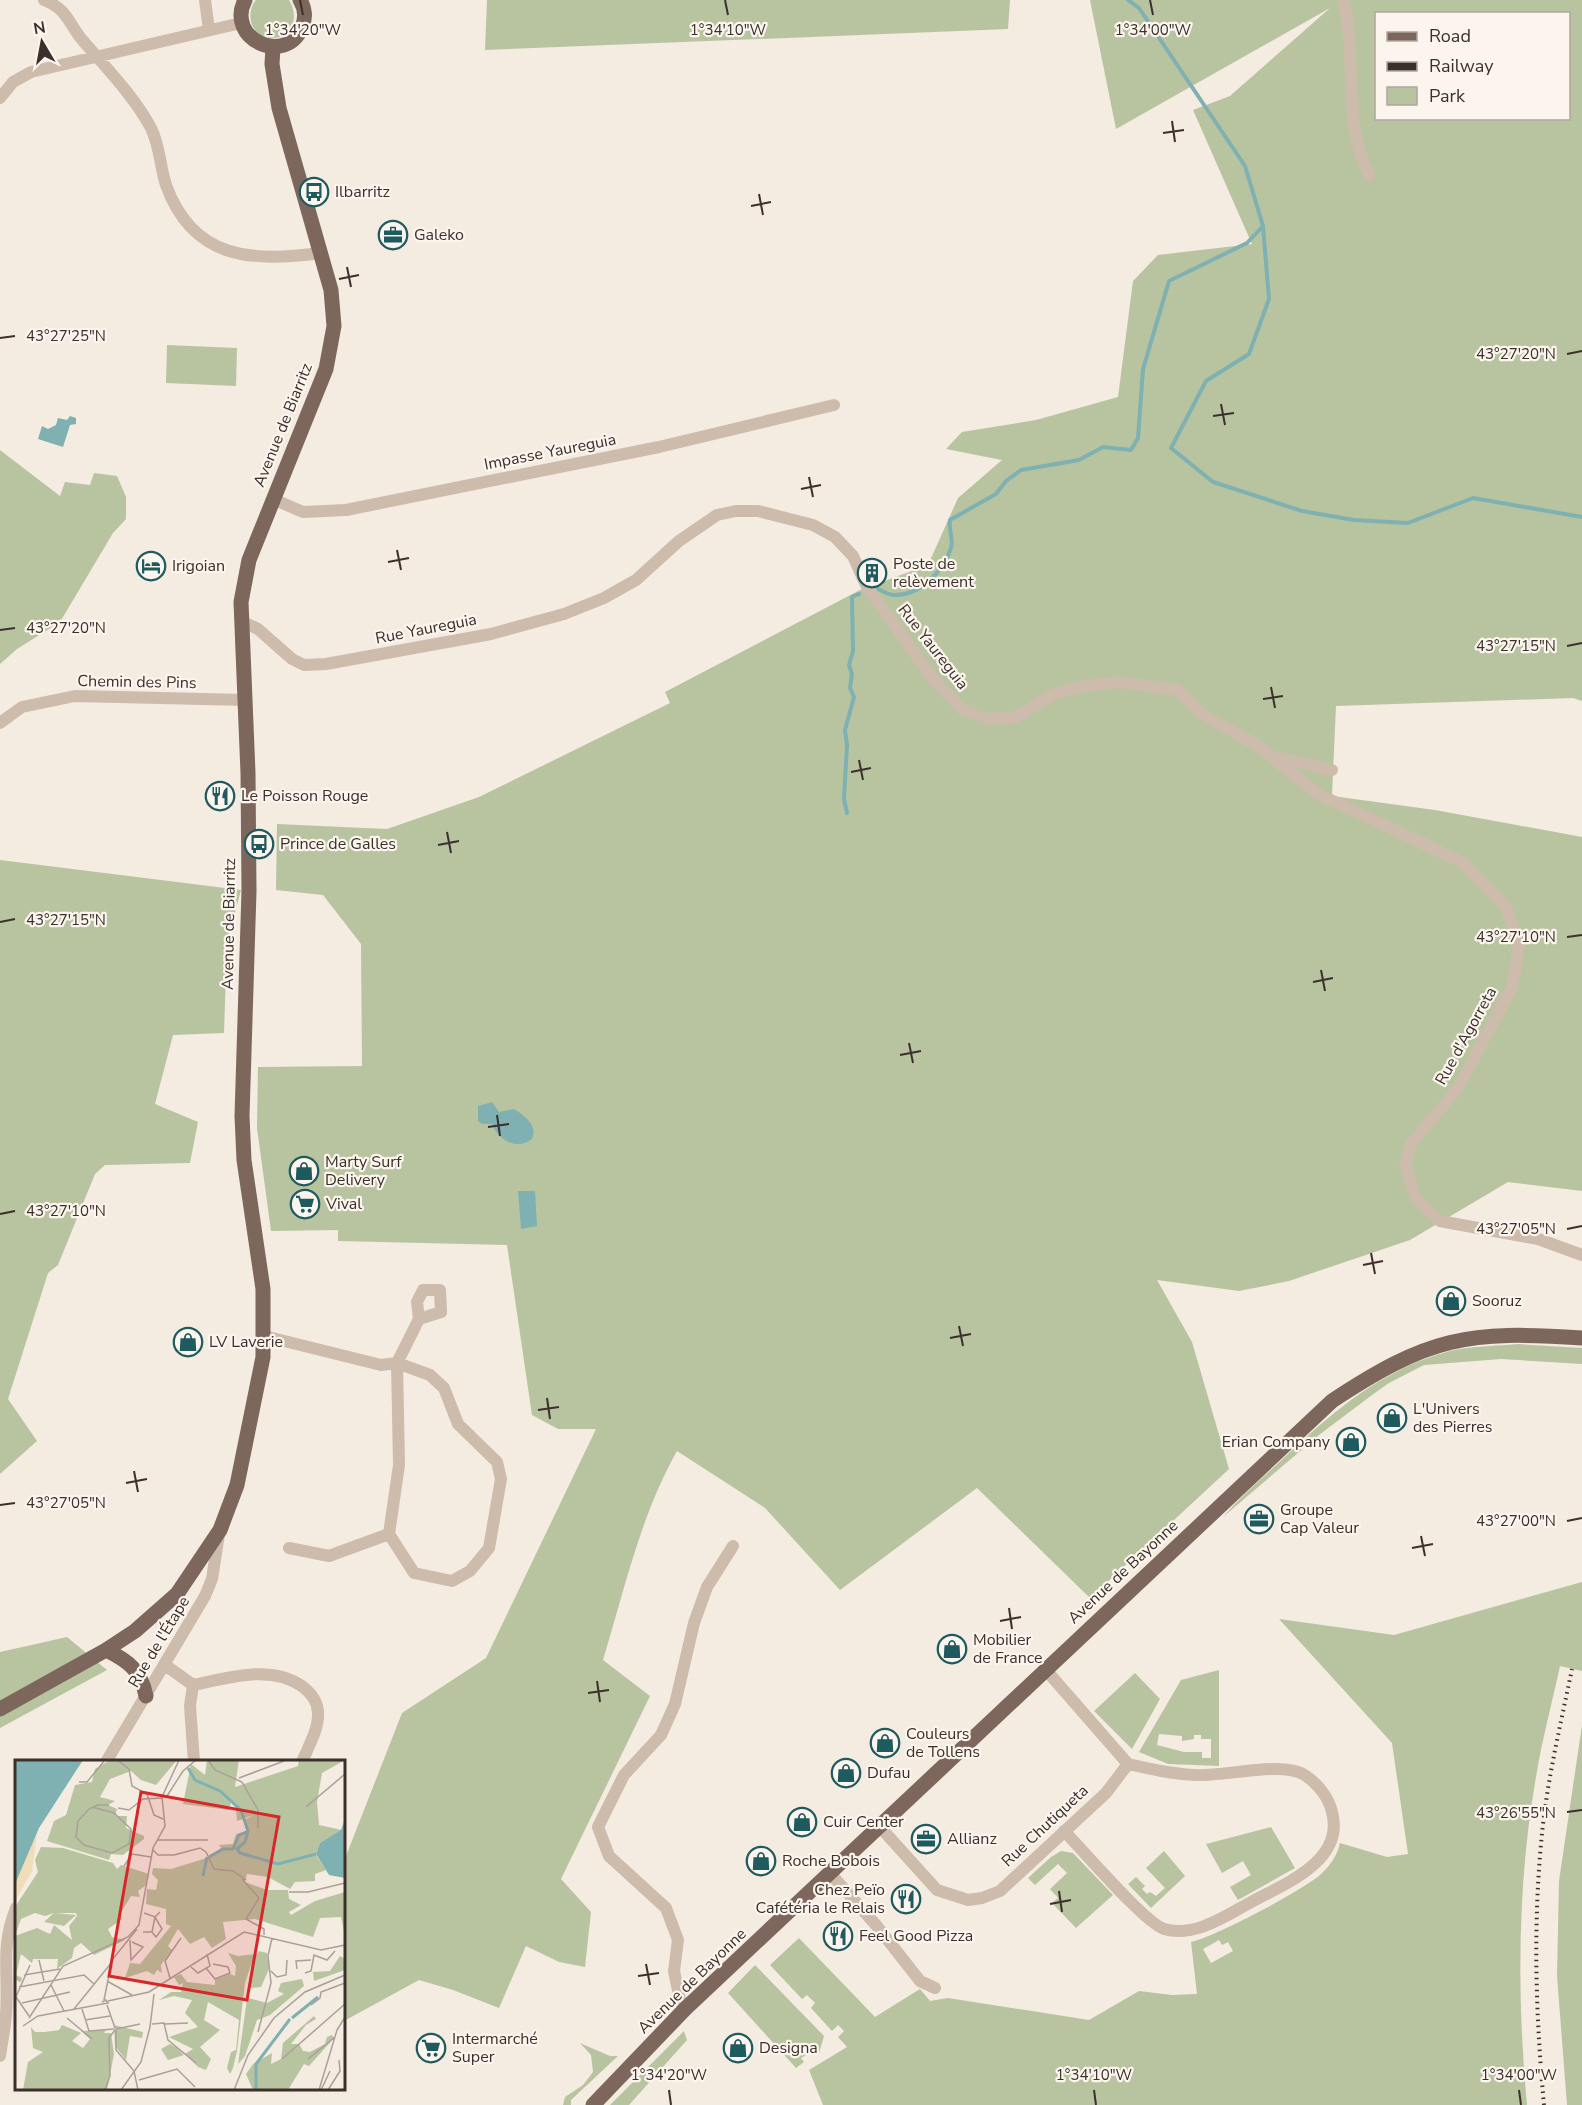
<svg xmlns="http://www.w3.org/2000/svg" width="1582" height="2105" font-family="'Nunito Sans',sans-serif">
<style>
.green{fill:#b8c4a0;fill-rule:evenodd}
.water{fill:#7fb0b2}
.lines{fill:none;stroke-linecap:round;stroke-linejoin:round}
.stream{stroke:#7fb0b2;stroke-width:4}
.minor{stroke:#cdbbac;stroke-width:12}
.major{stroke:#7d675c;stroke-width:15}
.rail{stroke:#3b302b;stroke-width:4;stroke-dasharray:1.5 4.5;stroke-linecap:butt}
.ticks{fill:none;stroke:#3b302b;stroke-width:2}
.labels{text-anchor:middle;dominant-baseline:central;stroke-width:4.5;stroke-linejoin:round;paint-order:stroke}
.poi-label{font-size:16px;fill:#3b302b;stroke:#fbf5ee;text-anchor:start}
.street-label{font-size:16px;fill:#3b302b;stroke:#fbf5ee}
.inset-river{fill:none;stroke:#7fb0b2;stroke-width:3}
.inset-road{fill:none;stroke:#aaa098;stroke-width:1.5}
.view{fill:#d62828;fill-opacity:0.15;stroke:#d62828;stroke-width:3}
.inset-edge{fill:none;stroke:#3b302b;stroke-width:3}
.ticks-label{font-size:15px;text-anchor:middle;fill:#3b302b;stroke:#fbf5ee;stroke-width:4.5;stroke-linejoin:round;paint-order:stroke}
</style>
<rect width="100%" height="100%" fill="#f4ebe1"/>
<path class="green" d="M256,0h33c10,15 5,38 -17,38 -20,1 -28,-24 -16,-38z
M487,0h523l-2,29 -523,21z
M1090,0h492v701l-9,-3 -237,8 -4,90 103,14 147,27v354l-74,-9 -98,58 -121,41 -50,10 -82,-11 35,62 37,127 -139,129 -113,-110 -137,102 -75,-82 -88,-57c-36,63 -53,140 -74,209l47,36 -89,183 30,33 -6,55 -26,-5 -33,-16 -27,62 -46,-18 -34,-10 -75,41v-160l58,-148 84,-55 110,-229h-38l-26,-14 -25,-170 -169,-4v-11l-67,1 -14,-103 1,-61 104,-1 -1,-122 -38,-49 -47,-5 1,-66 110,5 92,-32 191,-94 -5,-11 195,-102 68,-25 30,-67 44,-38 -56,-11 16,-17 74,-12 82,-23 15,-116 25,-26 94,-11 -59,-134 37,-14 100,-88 -214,121zM1376,14h192v104h-192z
M167,345l70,3 -1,38 -70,-3z
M0,450l60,46 5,-14 25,3 4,-12 23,3 9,21v22l-13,14 -53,89 -43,27 -17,15z
M0,860l241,30 -14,52 -3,91 -51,2 -18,69 43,18 -8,41 -85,2 -10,9 -37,91 -10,8 -40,126 29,42 -37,33z
M1518,1344l64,4v16l-81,-5 -77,6 -35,18 -17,12 -53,40 -96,82c20,-23 44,-43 66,-64 48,-45 96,-85 161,-102 22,-5 46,-5 68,-7z
M1582,1582v89l-22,-5c-8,37 -18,74 -24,111 -19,107 -19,221 -9,328h-704l-14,-35 38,-23 -9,-10 6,-6 -6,-6 -6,6 -21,-23 4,-5 -8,-8 -5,4 -32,-34 29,-27 76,79 45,-28 10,12 18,-3 141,22 50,-29 33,4 25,-1 -6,-52c26,-6 108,-50 129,-67 10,-9 17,-19 20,-32l47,14 21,-3 -16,-111 -113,-124 115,16zM1219,1940l3,5 6,-3 5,9 -22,12 -8,-14z
M67,1637l40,33 -107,58v-76z
M1219,1670v96l-51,-2 -29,-12 42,-72zM1159,1734l23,2v5l12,-2v-4h7v4h10v19h-9v-6h-18l-27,-7z
M1135,1673l25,26 -28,50 -38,-38z
M1582,1725v380h-15l-10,-129 2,-95z
M1271,1827l24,41 -57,32 -8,-13 21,-12 -8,-14 -21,12 -16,-29z
M1061,1851l12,2 40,42 -37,33 -24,-25 6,-5 -8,-9 17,-16 -9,-9 -23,21 -7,-7 23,-21z
M1164,1851l21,25 -34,32 -23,-24 8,-7 9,9 -3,3 5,5 3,-2 6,4 9,-8 -19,-20z
M755,1965l69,71 -5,17 -6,-8 -9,6 2,4 -5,3 3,4 -8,6 -68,-75z
M684,2031l3,9 -58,65h-19z
M580,2043l30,13h8l-47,44v5h-8l2,-8 18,-12 10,-13 -2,-17z"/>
<path class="water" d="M70,416l6,2v6l-6,1 -7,22 -25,-8 4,-13 6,3 8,-4 2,-7 9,2z
M492,1102l7,10 15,-3c11,7 24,16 18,30 -15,12 -34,1 -40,-15h-10l-4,-3v-15z
M518,1191h17l2,35 -16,3z"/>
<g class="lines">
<path class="stream" d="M1128,0l11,8 106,158 18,60 6,73 -20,55 -43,27 -35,67 42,34 89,29 52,9 54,3 65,-25 109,19
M874,587c7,3 15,9 22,8 25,0 48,-25 55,-47 3,-8 -3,-19 -1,-28l46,-26 10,-13 15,-11 58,-10 24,-13 28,3 7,-12 5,-69 26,-88 78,-38 16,-17
M847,813l-3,-14 3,-54 -2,-15 9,-33 -4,-9 2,-14 -3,-9 4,-14 -1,-54 7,-3"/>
<path class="minor" d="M44,0c25,10 24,24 40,42 23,27 50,54 67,86 9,18 9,39 15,57 27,75 86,77 155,68
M205,0l4,30
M1343,0c15,56 -2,119 26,175
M0,98l13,-16 18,-10 210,-49
M273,499l30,13 43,-2 313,-63 175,-42
M241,621l17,8 34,30 12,6 22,-1 165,-30 73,-20 40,-16 32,-18 43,-39 38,-26 19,-4h22l55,14 22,12 18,19 13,29 66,93 30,31 25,10 29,-2 38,-23 29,-8 37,-4 58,8 24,24 53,30 16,12 61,14
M0,723l22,-16 53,-11 170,4
M1274,759l44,35 144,68 44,45 13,39 -7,41 -54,101 -47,56 -6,21 11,34 24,22 98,18 44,16
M264,1336l117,29 16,-2 22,-44 22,-7 -1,-22h-17l-6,12 2,17
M289,1548l40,8 60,-22 10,-69 -2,-102 33,12 14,13 14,36 39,38 4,17 -12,69 -19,23 -18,10 -38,-8 -25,-39
M165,1665l28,20c35,-7 77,-21 109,1 9,7 16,16 16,27 1,16 -10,34 -16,49
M193,1685l-3,21 4,56
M106,1762l99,-166 7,-17 7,-45
M880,1827l57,63 31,10 14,-2 18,-7 106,-98 22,-29 -82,-94
M1064,1831c18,18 80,91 100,98 31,9 63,-14 89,-28 34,-18 92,-41 79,-89 -3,-14 -14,-28 -26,-36 -22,-16 -82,1 -111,-1 -23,-1 -45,-6 -67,-11
M830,1873l46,52 44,56 15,7
M685,2009l-5,-9 -6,-29 4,-31 -12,-32 -57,-52 -11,-29 26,-52 37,-40 14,-31 19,-81 13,-36 26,-41
M0,2056c2,-14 5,-28 6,-42 3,-42 -6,-66 10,-106"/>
<path class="major" d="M245,0c-20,39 41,67 57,27 4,-9 3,-19 -2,-27
M106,1650c23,11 35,21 40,46
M0,1709l106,-59 29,-19 42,-37 43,-64 17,-45 26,-128v-68l-19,-129 -2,-44 7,-225 -1,-118 -7,-171 8,-42 77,-191 8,-43 -3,-36 -52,-182 -7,-44 1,-17
M593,2105l92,-96 647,-608c97,-64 135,-71 250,-63"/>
<path class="rail" d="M1544,2105c-8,-87 -11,-173 -3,-261 5,-59 19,-117 31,-175"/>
</g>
<path class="ticks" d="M300,0l3,15M725,0l3,15M1150,0l3,15M1172,121l3,21M1163,133l21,-3M759,194l4,21M751,206l20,-4M347,267l4,20M339,279l20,-4M0,338l15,-2M1567,354l15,-3M1221,404l4,21M1213,416l21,-3M809,477l4,20M801,489l20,-4M397,550l4,20M388,562l21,-4M0,630l15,-2M1567,646l15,-3M1271,687l4,21M1263,699l20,-3M859,760l4,20M851,772l20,-4M447,832l4,21M438,845l21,-4M0,922l15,-3M1567,937l15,-2M1321,970l4,21M1313,982l20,-4M909,1043l4,20M900,1055l21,-4M497,1115l3,21M488,1127l21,-3M0,1214l15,-3M1567,1229l15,-3M1371,1253l4,21M1363,1265l20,-4M959,1326l4,20M950,1338l21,-4M547,1398l3,21M538,1410l21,-3M134,1471l4,21M126,1483l21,-4M0,1505l15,-2M1567,1521l15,-3M1421,1536l4,20M1412,1548l21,-4M1009,1608l3,21M1000,1621l21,-4M597,1681l3,21M588,1693l21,-3M1567,1812l15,-2M1059,1891l3,21M1050,1904l21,-4M646,1964l4,21M638,1976l21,-3M669,2090l2,15M1094,2090l2,15M1519,2090l2,15"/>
<defs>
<g id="bus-ring" transform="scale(1.5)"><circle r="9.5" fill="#fbf5ee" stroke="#1f5a5e" stroke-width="1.5"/><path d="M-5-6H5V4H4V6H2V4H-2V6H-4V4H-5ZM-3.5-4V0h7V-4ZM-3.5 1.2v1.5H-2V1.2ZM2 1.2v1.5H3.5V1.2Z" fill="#1f5a5e"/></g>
<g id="office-ring" transform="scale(1.5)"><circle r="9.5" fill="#fbf5ee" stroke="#1f5a5e" stroke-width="1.5"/><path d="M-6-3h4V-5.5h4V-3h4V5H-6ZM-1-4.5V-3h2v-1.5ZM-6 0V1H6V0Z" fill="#1f5a5e"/></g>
<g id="hotel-ring" transform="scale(1.5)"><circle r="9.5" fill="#fbf5ee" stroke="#1f5a5e" stroke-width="1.5"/><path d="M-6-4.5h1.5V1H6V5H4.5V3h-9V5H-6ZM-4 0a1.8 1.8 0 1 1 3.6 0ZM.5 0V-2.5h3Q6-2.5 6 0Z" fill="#1f5a5e"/></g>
<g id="building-ring" transform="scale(1.5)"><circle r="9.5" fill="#fbf5ee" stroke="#1f5a5e" stroke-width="1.5"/><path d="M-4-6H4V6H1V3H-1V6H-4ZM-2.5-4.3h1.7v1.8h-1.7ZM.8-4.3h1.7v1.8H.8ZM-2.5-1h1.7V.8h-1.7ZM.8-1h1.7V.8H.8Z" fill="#1f5a5e"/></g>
<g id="restaurant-ring" transform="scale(1.5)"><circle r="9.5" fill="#fbf5ee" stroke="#1f5a5e" stroke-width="1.5"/><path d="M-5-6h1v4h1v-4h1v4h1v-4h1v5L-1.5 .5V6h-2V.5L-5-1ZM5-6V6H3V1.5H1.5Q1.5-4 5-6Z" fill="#1f5a5e"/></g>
<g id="shop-ring" transform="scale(1.5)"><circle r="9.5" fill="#fbf5ee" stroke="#1f5a5e" stroke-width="1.5"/><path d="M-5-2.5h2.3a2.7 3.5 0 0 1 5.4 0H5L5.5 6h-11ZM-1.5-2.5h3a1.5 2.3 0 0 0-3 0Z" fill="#1f5a5e"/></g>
<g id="supermarket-ring" transform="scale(1.5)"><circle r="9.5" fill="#fbf5ee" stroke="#1f5a5e" stroke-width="1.5"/><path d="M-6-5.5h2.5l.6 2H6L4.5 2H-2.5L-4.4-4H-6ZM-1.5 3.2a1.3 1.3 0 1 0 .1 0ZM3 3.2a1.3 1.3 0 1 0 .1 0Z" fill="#1f5a5e"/></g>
</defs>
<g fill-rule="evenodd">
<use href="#bus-ring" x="314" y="192"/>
<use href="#office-ring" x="393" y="235"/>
<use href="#hotel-ring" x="151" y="566"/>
<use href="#building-ring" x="872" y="573"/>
<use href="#restaurant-ring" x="220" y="796"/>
<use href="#bus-ring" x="259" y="844"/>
<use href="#shop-ring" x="304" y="1171"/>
<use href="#supermarket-ring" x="305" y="1204"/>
<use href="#shop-ring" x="1451" y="1301"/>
<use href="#shop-ring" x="188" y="1342"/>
<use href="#shop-ring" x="1392" y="1418"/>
<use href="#shop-ring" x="1351" y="1442"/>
<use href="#office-ring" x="1259" y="1519"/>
<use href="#shop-ring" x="952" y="1649"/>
<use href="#shop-ring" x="885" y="1743"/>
<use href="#shop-ring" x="846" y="1773"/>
<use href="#shop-ring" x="802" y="1822"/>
<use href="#office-ring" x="926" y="1839"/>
<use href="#shop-ring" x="761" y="1861"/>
<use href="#restaurant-ring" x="906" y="1899"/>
<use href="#restaurant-ring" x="838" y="1936"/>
<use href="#supermarket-ring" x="431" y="2048"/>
<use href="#shop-ring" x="738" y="2048"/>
</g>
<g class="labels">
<g class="poi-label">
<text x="335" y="192">Ilbarritz</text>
<text x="414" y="235">Galeko</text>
<text x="893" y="564">Poste de<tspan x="893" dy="18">relèvement</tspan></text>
<text x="172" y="566">Irigoian</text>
<text x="241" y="796">Le Poisson Rouge</text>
<text x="280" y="844">Prince de Galles</text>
<text x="325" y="1162">Marty Surf<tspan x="325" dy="18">Delivery</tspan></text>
<text x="326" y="1204">Vival</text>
<text x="1472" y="1301">Sooruz</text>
<text x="209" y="1342">LV Laverie</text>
<text x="1413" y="1409">L'Univers<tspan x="1413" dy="18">des Pierres</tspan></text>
<text x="1330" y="1442" text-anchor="end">Erian Company</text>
<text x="1280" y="1510">Groupe<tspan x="1280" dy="18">Cap Valeur</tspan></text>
<text x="973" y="1640">Mobilier<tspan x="973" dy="18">de France</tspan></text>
<text x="906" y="1734">Couleurs<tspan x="906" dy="18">de Tollens</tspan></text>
<text x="867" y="1773">Dufau</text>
<text x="823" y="1822">Cuir Center</text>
<text x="947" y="1839">Allianz</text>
<text x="782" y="1861">Roche Bobois</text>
<text x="885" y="1890" text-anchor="end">Chez Peïo<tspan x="885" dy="18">Cafétéria le Relais</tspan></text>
<text x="859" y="1936">Feel Good Pizza</text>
<text x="452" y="2039">Intermarché<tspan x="452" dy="18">Super</tspan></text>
<text x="759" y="2048">Designa</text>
</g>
<g class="street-label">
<text transform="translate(283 425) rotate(-68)">Avenue de Biarritz</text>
<text transform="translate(550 452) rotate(-11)">Impasse Yaureguia</text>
<text transform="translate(426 629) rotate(-11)">Rue Yaureguia</text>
<text transform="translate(933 647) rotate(52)">Rue Yaureguia</text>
<text transform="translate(137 682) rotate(1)">Chemin des Pins</text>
<text transform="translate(229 924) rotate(-89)">Avenue de Biarritz</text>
<text transform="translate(1466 1036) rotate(-61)">Rue d'Agorreta</text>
<text transform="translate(1123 1572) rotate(-43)">Avenue de Bayonne</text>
<text transform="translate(159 1642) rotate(-59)">Rue de l'Étape</text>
<text transform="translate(1045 1826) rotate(-43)">Rue Chutiqueta</text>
<text transform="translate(692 1981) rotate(-44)">Avenue de Bayonne</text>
</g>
</g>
<g transform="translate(15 1760)">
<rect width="330" height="330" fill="#f4ebe1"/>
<path d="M95,0h67l-21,25 -15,-5 -10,-9 -21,8 -10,18 15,4 -7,4 9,4 -2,7h12l-1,12 18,8v3l-21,16 -12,-1 -2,6 -62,-19 7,-20 12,-6 9,-30 17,-3 3,-13zM192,0h32l-4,27 63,-21 1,-6h46l-23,13 -5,29 2,23 23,5 -22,13 -4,12 10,15 -11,4v7l-20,1 -5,7 -22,-12 -21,-3 -2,8 22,8h21l1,9 12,6 -12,7 2,3 24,-14 30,-9v44l-4,-19 -21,1 -7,19 -58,-18 -32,3 3,17 -14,9 -8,-11 -14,7 -12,-15 -10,17 4,4 -11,15 1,8 -5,-3 -3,5 -7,-4 -22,7 5,-15 10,1 31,-38 -5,-2v-15l-20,-5 1,-15 9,1 2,-10 -6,-6 1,-6 18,1 42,-13 8,-8 -2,-3 14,-1 3,-10 11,-1 -3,-13 10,-5 -17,6 -1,-13 -5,-5 -2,7 -46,-6 8,-40 14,11zM26,87l22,1 50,15 4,6 4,-4 28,9 -4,12 -7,5 2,6 -9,-1 -11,18 2,5 -14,10 4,8 13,3 -31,15 -13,-12 -7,5 -2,10 -15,11 1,-10h-25l-1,4 -11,-9 -5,21 6,3 -1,4 -6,-2v-44l22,-8 13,6 4,-9 18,15 -3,-14 8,-10 -1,-3h-21l21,2 -12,11 -20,-4 10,-9 -9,3 -10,-3 -14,6 -5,14 -1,-26 23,-35 -3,-12zM244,191l8,2 2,16 -8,18 -11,1 -2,10 19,5 17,-9 -6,-3 3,-8 21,-4 2,7 -34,29 -13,5 -12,36 -7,8 14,-102 -7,21 -8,68 -4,17 -3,6 -3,-6 4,-16 5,-2 3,-30 -31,-18 -4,18 16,10 -20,17 11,12 -5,11 -8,-3 -13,-13 8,-5 -24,-12 29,-10 -13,-14 7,-13 -18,-4 -15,4 12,-8h10l2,-9 -4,2 -5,-8 7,-3 6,8 28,3v-5l15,-6 5,2 1,-10 -8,-13 10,3 19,-2zM325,196l5,3v11l-31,11 -1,-9 17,-1zM299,256l2,3 -10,6 -15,19h8l4,7 7,1 15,-8 2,-7 5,-2 2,3 -25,28 -5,-2 -16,26h-35l-7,-16 7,-10 19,-11 -1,11 10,-5 2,-16zM47,265l19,8 -9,8 11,7 7,-9 -9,-8 25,-1 -2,3h7l3,21 -7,36h-84l5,-28 15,-10 -10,-4 -2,-21 4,5h10l14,-2zM99,265l29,7 -1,6 -12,-2 -4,24 -11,-14zM155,284l7,4 7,7 -16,5 -7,-11z" fill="#b8c4a0"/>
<path d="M22,72l-5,39 -17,30v-22z" fill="#efdcb8"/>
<path d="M0,0h68l-44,68 -24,56zM330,59v59l-16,-3 -13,-21 4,-11 21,-13z" fill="#7fb0b2"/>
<path class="inset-river" d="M173,8l7,12 25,11 21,19 7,21 -3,11 -8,7 3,4 38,11 38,-10M194,97l14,-8h10l6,-14 8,-3M188,116l4,-19M277,258l26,-21M241,330v-26l34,-45"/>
<path class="inset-road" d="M102,0l12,9 3,17 15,8 7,21 9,4M193,0l7,10 27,12 16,28v18M224,18l45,-17M64,22h8l18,-22M152,36l16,-25 13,-11M77,47l22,6 17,16 -2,15 -17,9 -28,-8 -8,-8 2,-16 10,-11 3,-2 7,-3h11M291,47l39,-33M103,48l11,2 14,-11 19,-1M142,80h51M138,90l5,5h16l26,-7 6,4 8,17 19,2 13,9M109,106l8,-12 19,3M227,119l17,19 -13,21 18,10v6M274,132h19l37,-9M129,153l11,4 5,-5 -2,2M128,172h9l3,-15M137,172l4,5 6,-8 -7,-12M115,180l1,20 12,-13 -11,-5M24,200l5,21M176,207l7,6 12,-7 -3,-12M191,208l9,11 15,-6 -2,-6 -15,-3M282,209l-1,-8 15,-1M256,211l6,6 9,-2 1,-15M290,213l6,-2 3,-16 13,5 8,-9M9,215l36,-6M155,218l-5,-17 16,-23M92,221l25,14M36,225l13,26M4,227l65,-12 10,9M1,237l13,19M0,239l15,-34M89,240l8,-40 25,-31M93,241l41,-9 95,-60 77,18 24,-5M7,243l48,-11M92,245l8,23M296,245l9,-7 1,-6 24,-9M59,249l38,-47M67,249l7,22 25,-2M14,258l34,-52 65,-29 11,-12 14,-77 12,-22 -3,-29 17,-37M52,258l25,21M70,260l25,-4M137,264l12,-1 4,17 28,23M150,264l23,-1M8,266l15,-10 70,-13 -2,-3 -4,2M101,269l24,-5M101,270v20l18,21 4,19M243,272l13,-49 -3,-27 4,-18M267,299l63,-55M293,299l27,-22M124,320l38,-11 18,18M90,330l5,-14 -1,-38 6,-8M106,330l20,-28 9,-35 4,-33M219,330l14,-35 26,-37 31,-26 40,-17M304,330l18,-60 8,-13M306,330l9,-19M313,330l12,-19 -1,-11"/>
<path class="view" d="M126,32l138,25 -32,183 -138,-24z"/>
<rect width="330" height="330" class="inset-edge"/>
</g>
<g class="ticks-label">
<text x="303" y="35">1°34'20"W</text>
<text x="728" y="35">1°34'10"W</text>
<text x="1153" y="35">1°34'00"W</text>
<text x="66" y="341">43°27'25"N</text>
<text x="1516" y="359">43°27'20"N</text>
<text x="66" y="633">43°27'20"N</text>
<text x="1516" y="651">43°27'15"N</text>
<text x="66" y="925">43°27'15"N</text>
<text x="1516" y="942">43°27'10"N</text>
<text x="66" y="1216">43°27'10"N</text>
<text x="1516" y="1234">43°27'05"N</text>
<text x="66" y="1508">43°27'05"N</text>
<text x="1516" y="1526">43°27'00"N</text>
<text x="1516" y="1818">43°26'55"N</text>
<text x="669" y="2080">1°34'20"W</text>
<text x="1094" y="2080">1°34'10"W</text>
<text x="1519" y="2080">1°34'00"W</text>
</g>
<rect x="1375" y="12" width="195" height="108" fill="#fbf5ee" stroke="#aea6a0" stroke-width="1.5"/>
<rect x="1387" y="32" width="30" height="9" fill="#7d675c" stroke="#aea6a0" stroke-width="1.5"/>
<text x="1429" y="42" font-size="18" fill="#3b302b">Road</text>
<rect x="1387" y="62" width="30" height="9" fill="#3b302b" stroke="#aea6a0" stroke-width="1.5"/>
<text x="1429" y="72" font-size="18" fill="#3b302b">Railway</text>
<rect x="1387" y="87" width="30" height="18" fill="#b8c4a0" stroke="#aea6a0" stroke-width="1.5"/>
<text x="1429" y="102" font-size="18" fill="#3b302b">Park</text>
<g transform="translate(42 42) rotate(350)" stroke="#fbf5ee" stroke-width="4.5" paint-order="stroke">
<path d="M0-4.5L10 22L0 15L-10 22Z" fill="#3b302b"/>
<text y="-9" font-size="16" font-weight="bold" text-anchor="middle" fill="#3b302b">N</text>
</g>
</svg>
